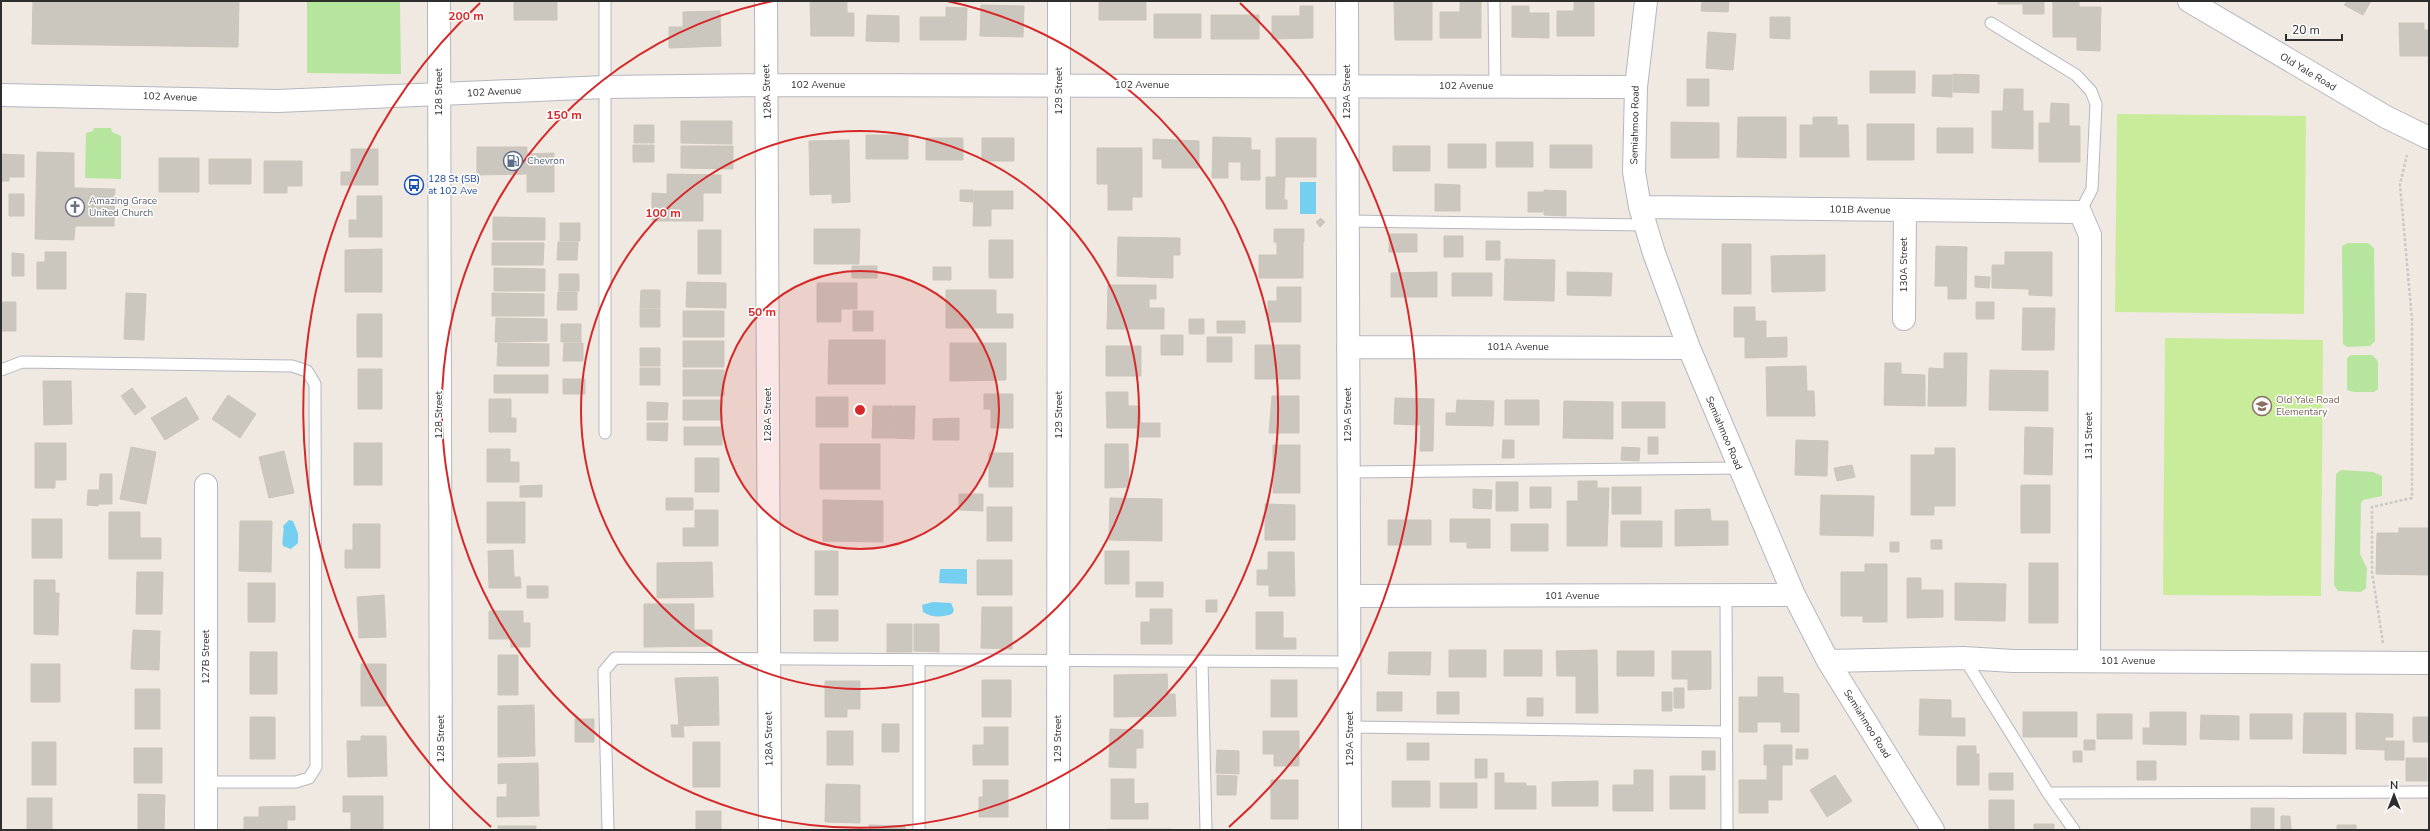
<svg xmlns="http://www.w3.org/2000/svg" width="2430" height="831" font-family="'Nunito Sans',sans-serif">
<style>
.green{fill:#b6e59e}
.pitch{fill:#c9ec9a}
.water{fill:#75cff0}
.building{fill:#cbc7bf;stroke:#cbc5ba}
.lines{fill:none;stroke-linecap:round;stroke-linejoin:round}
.service-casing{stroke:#b4b7c1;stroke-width:13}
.minor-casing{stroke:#b4b7c1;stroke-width:24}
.secondary-casing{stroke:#b4b7c1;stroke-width:24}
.path{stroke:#c9c9c9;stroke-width:2.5;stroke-dasharray:3 2;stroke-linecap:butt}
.service{stroke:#fff;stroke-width:11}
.minor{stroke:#fff;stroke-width:22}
.secondary{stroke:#fff;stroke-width:22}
.ring{fill:none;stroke:#d62828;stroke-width:2}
.labels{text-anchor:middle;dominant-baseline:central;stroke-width:3;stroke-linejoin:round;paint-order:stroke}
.street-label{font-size:10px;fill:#2e2e2e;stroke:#fff}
.service-label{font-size:10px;fill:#4e5e75;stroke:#fff;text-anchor:start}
.transit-label{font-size:10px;fill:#164399;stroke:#fff;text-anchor:start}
.worship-label{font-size:10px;fill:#5b616d;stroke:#fff;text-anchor:start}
.education-label{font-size:10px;fill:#785e54;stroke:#fff;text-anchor:start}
.centre{fill:#d62828;stroke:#fff;stroke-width:2}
.ring-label{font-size:12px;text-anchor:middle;font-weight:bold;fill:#d62828;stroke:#fff;stroke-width:3;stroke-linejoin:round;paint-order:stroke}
</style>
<rect width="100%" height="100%" fill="#efe9e1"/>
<path class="green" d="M307,1h93l1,73 -94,-1z
M94,128h17l1,4 9,4v43l-36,-1 1,-45 7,-2z
M2348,243h20l6,5 1,93 -5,5 -23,1 -4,-3 -1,-98z
M2372,355l6,6v28l-4,3h-20l-7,-2v-32l4,-3z
M2341,470l32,2 9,4v20l-19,4 -2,3 -1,51 7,14 -1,20 -5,4 -23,-1 -4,-6 2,-111z"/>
<path class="pitch" d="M2117,114l189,2 -2,198 -189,-2z
M2165,338l158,2 -2,256 -158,-1z"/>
<path class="water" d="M1300,182h16v32h-16z
M289,520l4,1 5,12v10l-7,6 -8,-3c-2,-7 2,-13 0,-20z
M940,569h27v15l-28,-1z
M933,602l18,1 3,7 -2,4c-9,3 -20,4 -29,-2l-1,-7z"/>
<path class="building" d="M33,1h206l-1,46 -206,-3z
M514,1h43v19h-43z
M810,1h37v12h7v23h-43z
M1099,1h47v19h-47z
M1394,1h38v39h-37z
M1460,1h21v37h-41v-26h20z
M1574,1h20v35h-37v-25h17z
M1702,1h27l-1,11 -27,-1z
M1998,1h46v13h-21v-10h-25z
M2053,1h26v6h22l-1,44 -23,-1v-13h-24z
M2347,1h24l-8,14 -19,-10z
M981,5l43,1 -1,31 -43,-1z
M1300,6h13v32l-41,1v-23h28z
M1512,6h17v7h20v25l-37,-1z
M946,7l21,1 -1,32h-46v-23h26z
M720,11l1,35 -52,2v-21h14v-15z
M1154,14h47v24h-47z
M867,15l32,1v26l-33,-1z
M1211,15h48v24h-48z
M1770,17h20v22l-20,-1z
M2399,23h25v7h5v26h-29z
M1708,32l28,2 -3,36 -27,-2z
M1870,71h45v22h-45z
M1953,74l26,1v18l-26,-1z
M1933,75h19v22l-20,-1z
M1687,79h22v27h-22z
M2004,89h19v22h10v38l-41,-1v-37h11z
M2051,103l18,1v22h11v36h-41v-39h11z
M1738,117h48v41l-49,-1z
M1813,117h24v8h11l1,32h-49v-32h13z
M681,121h51v23l-51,-1z
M1671,122l48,1v35h-48z
M1867,124h47v36h-47z
M634,125h20v18h-20z
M1937,128h36v25h-36z
M866,135h42v24h-42z
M1213,137l38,1v12h9v30h-19v-18h-13v16h-16z
M926,138h37v22h-37z
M982,138h32v23h-32z
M1276,138h40v39h-40z
M1153,139l46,2v27h-37v-9h-9z
M849,140l1,62 -18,1v-9l-22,1 -1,-54z
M1496,142h37v25h-37z
M1448,144h38v24h-38z
M633,145h21v17h-21z
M1550,145h42v23h-42z
M681,146h52v23l-52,-1z
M1393,146h37v25h-37z
M477,147h50v7l27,-1v39h-27v-18l-50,1z
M1097,148h45v49h-10v13h-24v-26h-11z
M351,149h27v36h-37v-13h10z
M37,152l37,1v35l41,1 -1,37h-39l-1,14 -39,-1z
M1,154l23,1v22h-15v4h-8z
M159,158h40v34h-40z
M209,159h42v25h-42z
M264,161h38v25h-15v7h-23z
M667,174l54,1v18h-18v28h-51v-28l15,1z
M1266,177h19l-1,23h3v9h-21z
M1435,184l25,1v26h-25z
M960,190h13v12l-13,-1z
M1544,190l22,1v25l-22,-1z
M974,191h39v18h-22v17h-18z
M1528,192h16l-1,20h-15z
M9,194h15v22h-15z
M357,196h25v41h-33v-17h8z
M493,217l52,1v22h-52z
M1321,218l4,4 -5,5 -4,-5z
M560,223h20v18h-20z
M814,229h46l-1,35h-45z
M1274,229h30v13h-30z
M698,230h23v44h-23z
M1389,234h28v18h-28z
M1444,236h19v21h-19z
M1118,237l62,1v17h-7v23l-56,-2z
M989,240h24v38h-24z
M1277,241h26v37h-44v-23h18z
M1486,241h14v19h-14z
M558,242h20l-1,18h-20z
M492,243h52l-1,22h-51z
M1722,244h29v50h-29z
M1936,246l31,1 -1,52h-18v-13h-13z
M382,249v43h-37v-42z
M45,252h21v37h-29v-27h8z
M2005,252h47v44l-23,-1v-6l-37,-1v-23h13z
M12,253l12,1v22h-12z
M1825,255v36l-53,1 -1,-36z
M1505,259l50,1 -1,41 -50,-1z
M852,266h25v12h-25z
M933,267h18v13h-18z
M494,268l51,1v22h-51z
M1437,272v25h-46v-24z
M1567,272l45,1 -1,23 -44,-1z
M1452,273h40v23h-40z
M559,274h20v17h-20z
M1975,276l15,1 -1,11 -14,-1z
M687,282l39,1v25l-40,-1z
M817,283h40v26h-16v13h-24z
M1108,285h48v14h-7v9h15v21h-57z
M1277,287h24v35h-33v-21h9z
M641,290h19v18h-20z
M946,290h50v24h17v14h-67z
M558,292h19v18h-20z
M126,293l20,1 -2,46 -20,-1z
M492,293l52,1v22h-52z
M1,302h15v29h-15z
M1976,302h18v17h-18z
M1734,307h21v14h11v17l21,-1v20l-42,1v-21h-11z
M2023,308h32l-1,42h-32z
M640,309h20v18h-20z
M683,311h41v26h-41z
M853,311h20v20h-20z
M357,314h25v43h-25z
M496,318l51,1v22l-52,1z
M1189,319h15v15h-15z
M1217,321h28v12h-28z
M561,324h20v18h-20z
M1161,335h22v20h-22z
M1207,337h25v25h-25z
M829,340h56v44h-57z
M683,341h41v26h-41z
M498,343l51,1v22h-52z
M564,343h19v18h-20z
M950,343h56v37l-56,1z
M1255,345h45v34h-45z
M1106,346h35v30h-35z
M640,348h20v18h-20z
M1944,353h23l-1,53h-38l1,-38 15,1z
M1885,363h16v11l24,1v31l-41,-1z
M1806,366l1,25h7l1,25h-48l-1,-49z
M640,368h20v17h-20z
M358,369h24v40h-24z
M683,370h41v26h-41z
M1990,370l58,1v40l-59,-1z
M494,375h54v18h-54z
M563,379h22v15h-22z
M43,381h28l1,43 -28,1z
M132,388l14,19 -11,8 -14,-19z
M1106,392h22v14h12l1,22h-34z
M984,394h29v34h-22v-19h-7z
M228,395l28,19 -16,24 -28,-19z
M1272,396h27v37h-30z
M186,397l13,22 -34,21 -14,-22z
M816,397h32v30h-32z
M1395,398l39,1 -1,52h-13l1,-26 -27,-1z
M489,399h22v19h5v14h-27z
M683,400h39v20h-39z
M1457,400l37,1 -1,25 -47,-1v-12h10z
M1505,400h34v25h-34z
M1564,401l49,1v37l-50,-1z
M647,402l21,1 -1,17h-20z
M1622,402h43v26h-43z
M873,406h20v32h-21z
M894,406h21l-1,33 -21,-1z
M959,418v22h-26v-21z
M647,423h21l-1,18 -20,-1z
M1137,423h23v14h-23z
M684,427h38v18h-38z
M2025,427l28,1 -1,47 -28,-1z
M1648,437h10v17h-10z
M1503,440h11v18h-12z
M1796,440l32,1 -1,35 -32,-1z
M35,443h31v37h-11v8h-20z
M354,443h28v42h-28z
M820,444h60v45h-60z
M1105,444h23l1,43 -24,1z
M1273,445h27v48h-27z
M131,447l25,5 -10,52 -26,-5z
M1622,447l18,1 -1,13 -18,-1z
M1935,448h20v58h-21v9h-23v-60h24z
M487,449h23v13h9v20h-32z
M284,451l10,42 -25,5 -10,-41z
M989,453h24v34h-24z
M695,458h24v34h-24z
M1852,465l3,12 -18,4 -3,-13z
M100,474h12v30h-13z
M1578,481h19v7h12l-2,58h-40v-45h11z
M1496,482h22v29h-22z
M542,485v12h-22v-11z
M2021,485h29v48h-29z
M1530,487h21v21h-21z
M1612,487h29v27h-29z
M1473,489l19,1 -1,19 -18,-1z
M88,490h11l-1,16 -11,-1z
M959,494h24v17l-24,-1z
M1821,495l53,1 -1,40 -53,-1z
M666,498h27v12h-27z
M1110,498l52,1v42l-53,-1z
M823,500l60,1v41l-60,-1z
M487,502h38v41h-38z
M1265,504l30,1v35h-30z
M987,507h25v34h-25z
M1710,509l1,12h17v24l-53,1v-36z
M695,510h23v36h-35v-18h12z
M109,512h31v26h21v21h-52z
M32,519h30v39h-30z
M1450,519h40v29h-23v-6h-17z
M1388,520h43v25h-43z
M240,521h32l-1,51 -32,-1z
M1621,521h41v26h-41z
M353,524h27v44h-35v-18h8z
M1511,524h37v27h-37z
M2399,528h30v47l-53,-1 1,-41h22z
M1931,540h11v9h-11z
M1890,542h9v10h-9z
M513,550l1,27h6l1,11h-32l-1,-37z
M815,551h23v44h-23z
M1105,551h24v33h-24z
M1268,552h26l1,44h-26v-11h-12v-15h11z
M977,560h35v35h-35z
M712,562l1,35 -56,1v-35z
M2029,563h29v60h-29z
M1865,564h22v58h-24v-6h-22v-44h24z
M137,572h26l-1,42h-26z
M1907,578h14v12h22v27l-36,1z
M34,580h21v13h4l-1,42 -24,-1z
M1136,582h27v15h-27z
M248,583h27v39h-27z
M1955,583l51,1 -1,37 -50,-1z
M527,586h21v12h-21z
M384,595l2,42 -27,1 -2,-41z
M1206,600h11v12h-11z
M644,604h50v26h18v16l-68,1z
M982,607h30v42l-31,-1z
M1150,609h22v35h-31v-22h9z
M814,610h24v31h-24z
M489,611h34v12h7v24h-19v-8h-22z
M1256,612h27v26h13v11h-40z
M887,624h25v28h-25z
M914,624h25v28l-25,-1z
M133,630l27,1 -1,39 -28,-1z
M1449,650h37v27h-37z
M1504,650h38v26h-38z
M1597,650l1,63h-22v-37h-19l-1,-25z
M1617,651h37v25h-37z
M1672,651h39v38l-23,1v-11h-16z
M250,652h27v42h-27z
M1389,652h42l-1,23 -42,-1z
M498,655h20v40h-20z
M31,664h29v38h-29z
M361,664h25v42h-25z
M1167,674l1,20h7l1,22 -62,1v-42z
M718,677l1,48 -40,1 -4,-48z
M1758,677h25v16l16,1v38h-18v-10h-24v10h-18v-35h19z
M982,680h29v37h-29z
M1271,680h26v37h-26z
M825,681h35v28h-13v8h-22z
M1674,688h10v20h-10z
M135,689h25v40h-25z
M1377,692h25v19h-25z
M1437,692h22v22h-22z
M1662,692h10v19h-10z
M1527,698h16v18h-16z
M1920,699l31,1v18h14v18l-46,-1z
M534,705l1,51 -37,1v-51z
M2023,712h54v25h-54z
M2150,712h36v33l-43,-1v-16h7z
M2304,713h42v41l-43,-1z
M2356,713l37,1v23h-8v13l-29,-1z
M2097,714h35v25h-35z
M2250,714h42v25h-42z
M2201,715l38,1v24l-39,-1z
M250,717h25v42h-25z
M2413,717h16v25h-16z
M575,719h19v23h-19z
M882,724h17v28h-17z
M671,725h12l1,12h-12z
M984,727h24v38h-35v-20h11z
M1110,729l33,1v18h-7v20l-27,-1z
M827,731h26v34h-26z
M1263,731h36v35h-25v-12h-11z
M361,736h25l1,40 -39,1 -1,-36h14z
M2084,740h11v10h-11z
M2385,741h19v19h-19z
M32,742h24v43h-24z
M693,742h27v45h-27z
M1407,743h22v17h-22z
M1764,745h28v20h-28z
M1957,746h19v8h3v31h-22z
M134,748h28v35h-28z
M1796,749h12v10h-12z
M1217,750l22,1v23l-23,-1z
M1702,751h13v19h-13z
M2073,751h9v11h-9z
M2406,758h21v23h-21z
M1475,759h12v19h-12z
M2137,761h19v19h-19z
M538,763l1,53 -42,1v-20h10v-14l-9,1v-20z
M1767,763h15v37h-14v13h-29v-33h28z
M1634,770h19v41h-40v-26h21z
M1495,773h9v10h22v3h10v23h-41z
M1989,773h24v17h-24z
M1217,775l20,1 -1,19h-19z
M1835,775l17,26 -25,16 -17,-27z
M1670,776h35v33h-35z
M1111,779h23v25l14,-1v16h-37z
M983,780h25v37h-29v-20h4z
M1271,780h27v39h-27z
M1392,781h38v26h-38z
M1598,781v25h-46v-24z
M1440,783h37v25h-37z
M826,784l34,1v38l-35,-1z
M138,794l27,1 -1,35h-26z
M343,796h40v34h-32v-18h-8z
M27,798h25v32h-25z
M1989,800h25v30h-25z
M295,806v14h-8v10h-43v-13h15v-10z
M2251,808h23v22h-23z
M696,811h25v19h-25z
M2281,816h9l1,14h-10z
M2034,824h20v6h-20z
M869,825l36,1v4h-36z
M2337,825h19v5h-19z
M498,826h38v4h-38z
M1107,829h64v1h-64z"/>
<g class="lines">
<g class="service-casing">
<path id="service" d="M1494,1l1,85
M1991,23l85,52 15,16 5,13 -4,85 -12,23
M1348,221l297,4
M1,370l21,-8 270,4 15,5 8,13 1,383 -7,11 -13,4h-90
M605,433v-432
M1349,472l390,-4
M1726,596l1,234
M1964,658l84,135 26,37
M919,660v170
M1202,661l4,169
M1350,727l376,5
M2048,793l381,-1
M608,830l-4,-159 11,-13 734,4"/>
</g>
<g class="minor-casing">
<path id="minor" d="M766,1l4,829
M1347,1l3,829
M1646,1l-10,86 -2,85 6,35 14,46 35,95 105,247 34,66 105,169
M1,95l277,6 327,-14 162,-2 869,2
M1640,207l440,5 10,23 -1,426
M1904,319l1,-108
M1348,347l341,1
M1349,596l445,-1
M1828,661l136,-3 49,3 416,2
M206,830v-345
M1058,830l1,-829"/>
</g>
<g class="secondary-casing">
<path id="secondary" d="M439,1l2,829
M2189,1l197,116 43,21"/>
</g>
<path class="path" d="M2383,643l-11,-71v-65l40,-9v-178l-12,-136 7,-29"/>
<use href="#service" class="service"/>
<use href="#minor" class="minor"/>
<use href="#secondary" class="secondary"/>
</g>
<circle cx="860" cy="410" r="139" fill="#d62828" fill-opacity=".12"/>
<g class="ring">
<circle cx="860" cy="410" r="139"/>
<circle cx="860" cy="410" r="279"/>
<path d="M947 1A418 418 0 1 1 773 1"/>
<path d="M491 827A557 557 0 0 1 480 3M1240 3A557 557 0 0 1 1229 827"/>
</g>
<defs>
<g id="fuel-ring" transform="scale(1)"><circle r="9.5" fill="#fff" stroke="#5c6f8a" stroke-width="1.5"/><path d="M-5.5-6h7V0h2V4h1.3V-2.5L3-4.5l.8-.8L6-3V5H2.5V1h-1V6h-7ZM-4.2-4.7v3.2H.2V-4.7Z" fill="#5c6f8a"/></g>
<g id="bus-ring" transform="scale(1)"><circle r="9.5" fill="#fff" stroke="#1a4fb4" stroke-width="1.5"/><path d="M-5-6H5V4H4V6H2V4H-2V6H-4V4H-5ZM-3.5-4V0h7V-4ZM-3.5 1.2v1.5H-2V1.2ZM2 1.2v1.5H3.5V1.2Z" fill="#1a4fb4"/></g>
<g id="church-ring" transform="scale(1)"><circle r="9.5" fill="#fff" stroke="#6b7280" stroke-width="1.5"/><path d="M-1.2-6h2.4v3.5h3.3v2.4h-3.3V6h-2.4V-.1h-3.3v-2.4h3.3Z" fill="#6b7280"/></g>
<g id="school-ring" transform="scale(1)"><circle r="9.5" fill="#fff" stroke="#8d6e63" stroke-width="1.5"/><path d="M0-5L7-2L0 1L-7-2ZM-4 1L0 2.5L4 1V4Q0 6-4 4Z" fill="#8d6e63"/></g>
</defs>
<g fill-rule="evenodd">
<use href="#fuel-ring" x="513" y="161"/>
<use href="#bus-ring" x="414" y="185"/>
<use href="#church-ring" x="75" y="207"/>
<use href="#school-ring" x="2262" y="406"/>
</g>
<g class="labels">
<g class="street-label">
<text transform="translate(2308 72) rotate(31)">Old Yale Road</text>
<text x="818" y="85">102 Avenue</text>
<text x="1142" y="85">102 Avenue</text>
<text x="1466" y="86">102 Avenue</text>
<text transform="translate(1059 91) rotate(-90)">129 Street</text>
<text transform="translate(439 92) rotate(-90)">128 Street</text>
<text transform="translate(494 92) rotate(-3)">102 Avenue</text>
<text transform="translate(767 92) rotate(-92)">128A Street</text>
<text transform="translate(1347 92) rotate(-90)">129A Street</text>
<text transform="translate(170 97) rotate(2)">102 Avenue</text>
<text transform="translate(1635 125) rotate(-89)">Semiahmoo Road</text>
<text transform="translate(1860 210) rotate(1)">101B Avenue</text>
<text transform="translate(1904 265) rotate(-90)">130A Street</text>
<text x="1518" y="347">101A Avenue</text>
<text transform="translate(439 415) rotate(-90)">128 Street</text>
<text transform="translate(768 415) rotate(-90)">128A Street</text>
<text transform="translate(1059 415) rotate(-90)">129 Street</text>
<text transform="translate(1348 415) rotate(-90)">129A Street</text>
<text transform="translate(1724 433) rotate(67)">Semiahmoo Road</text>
<text transform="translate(2089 436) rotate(-90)">131 Street</text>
<text x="1572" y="596">101 Avenue</text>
<text transform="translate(206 657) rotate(-90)">127B Street</text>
<text x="2128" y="661">101 Avenue</text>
<text transform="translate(1867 724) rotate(58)">Semiahmoo Road</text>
<text transform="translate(441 739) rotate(-90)">128 Street</text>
<text transform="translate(769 739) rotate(-91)">128A Street</text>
<text transform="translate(1058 739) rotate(-90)">129 Street</text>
<text transform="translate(1350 739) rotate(-90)">129A Street</text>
</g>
<g class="service-label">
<text x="527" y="161">Chevron</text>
</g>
<g class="transit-label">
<text x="428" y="179">128 St (SB)<tspan x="428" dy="12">at 102 Ave</tspan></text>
</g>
<g class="worship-label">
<text x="89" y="201">Amazing Grace<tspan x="89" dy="12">United Church</tspan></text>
</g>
<g class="education-label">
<text x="2276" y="400">Old Yale Road<tspan x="2276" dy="12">Elementary</tspan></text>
</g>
</g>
<circle cx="860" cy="410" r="6" class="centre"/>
<g class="ring-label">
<text x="466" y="20">200 m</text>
<text x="564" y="119">150 m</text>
<text x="663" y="217">100 m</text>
<text x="762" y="316">50 m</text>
</g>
<rect width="2430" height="831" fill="none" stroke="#2e2e2e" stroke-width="4"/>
<g transform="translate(2394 795)" stroke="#ffffff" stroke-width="3" paint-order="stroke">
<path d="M0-3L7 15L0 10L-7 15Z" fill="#2e2e2e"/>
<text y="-6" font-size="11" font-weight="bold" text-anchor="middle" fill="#2e2e2e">N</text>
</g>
<path d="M2286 34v6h56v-6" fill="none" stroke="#2e2e2e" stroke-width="2"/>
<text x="2292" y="34" font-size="12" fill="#2e2e2e" stroke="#ffffff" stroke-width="3" paint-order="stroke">20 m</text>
</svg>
